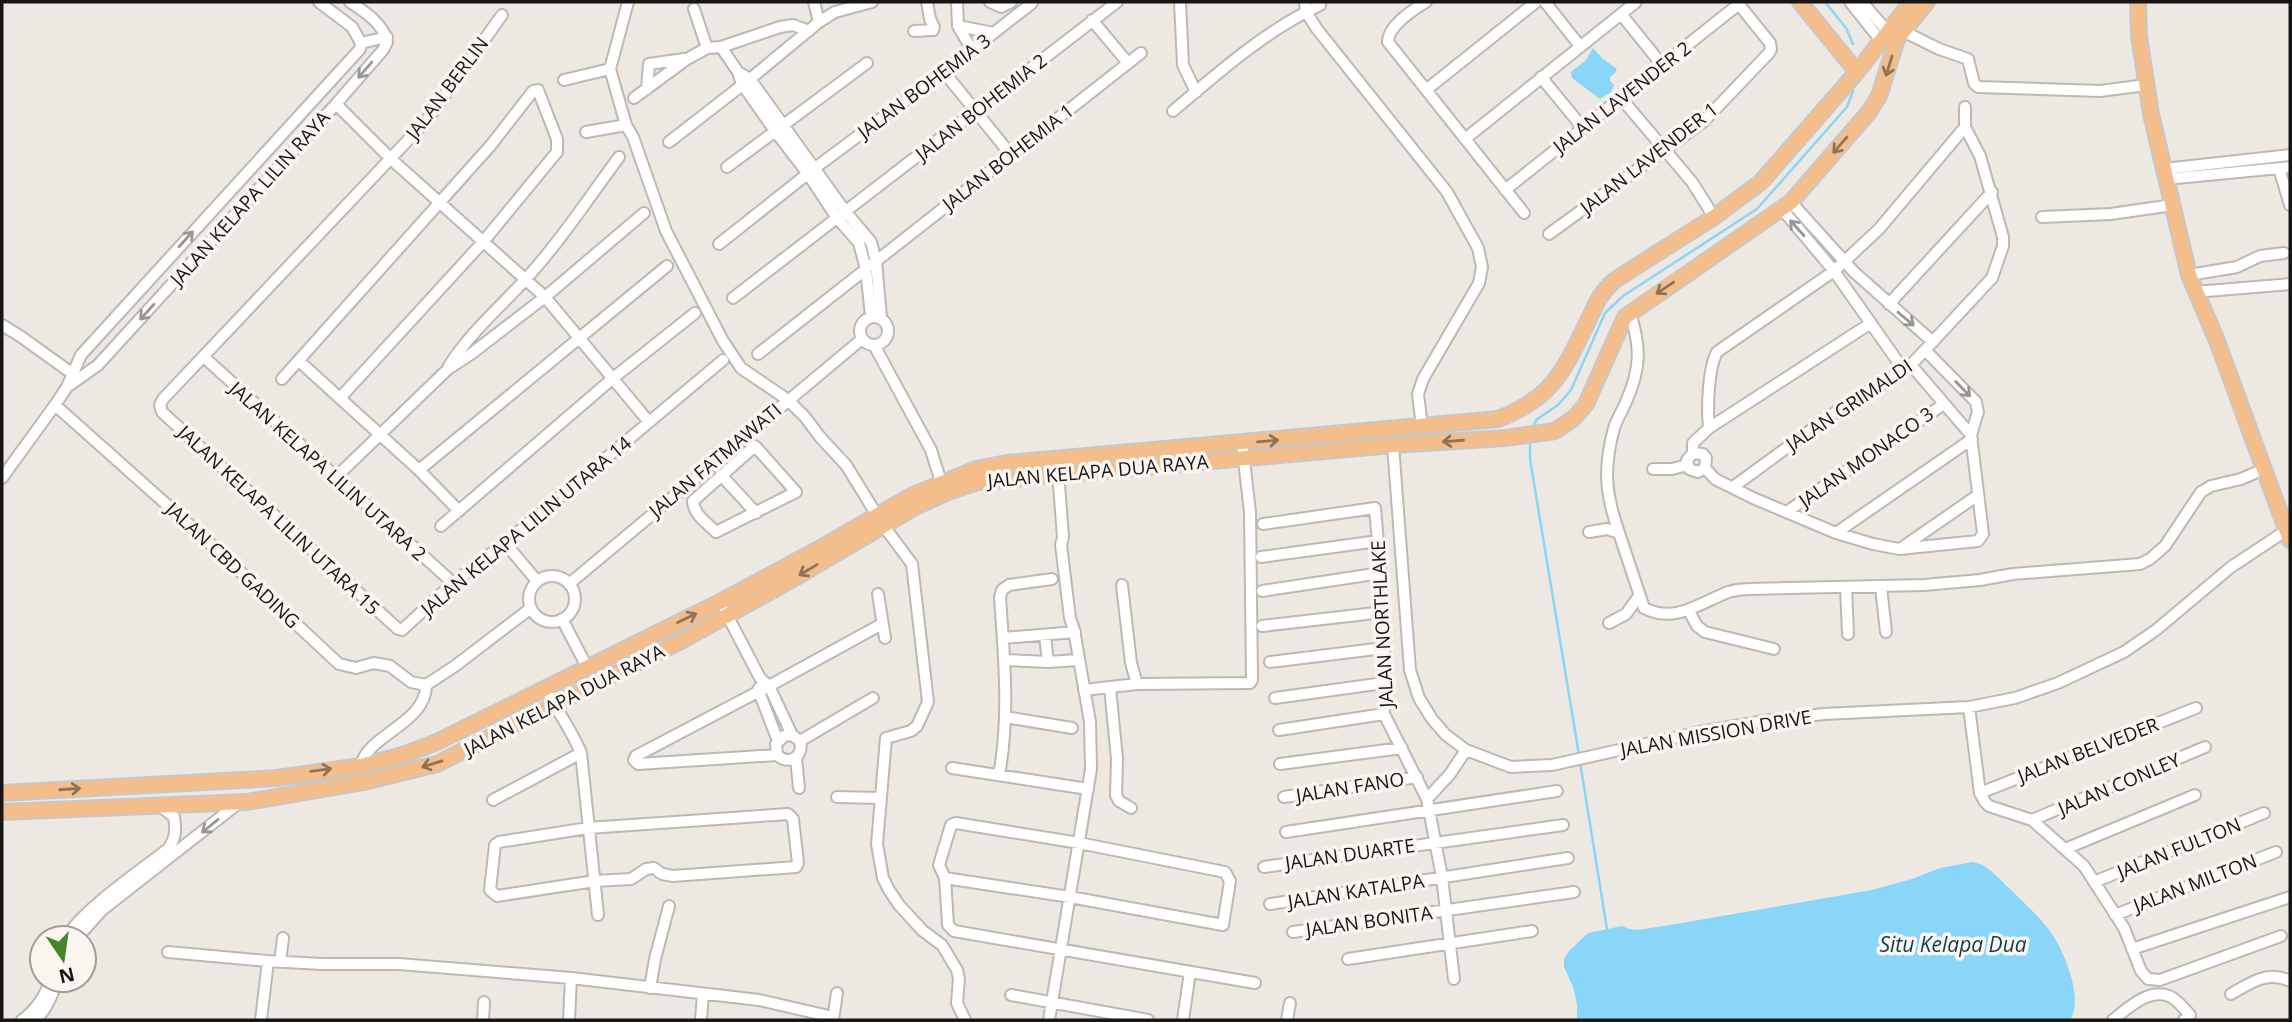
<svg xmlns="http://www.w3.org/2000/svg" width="2292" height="1022" font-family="'Open Sans',sans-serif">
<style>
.water{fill:#89d6f8}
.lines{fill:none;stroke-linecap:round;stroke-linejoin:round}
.stream{stroke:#89d6f8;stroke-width:2.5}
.minor-casing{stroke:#bdb8b3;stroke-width:14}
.major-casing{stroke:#c8c7c7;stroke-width:18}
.minor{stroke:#fff;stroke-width:10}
.major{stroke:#f4be8c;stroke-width:14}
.oneway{stroke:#917256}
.oneway2{stroke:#979696}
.labels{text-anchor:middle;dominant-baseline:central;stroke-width:7;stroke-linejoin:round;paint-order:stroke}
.street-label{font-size:19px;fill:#181615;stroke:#fbf5f0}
.water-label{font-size:21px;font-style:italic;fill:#113e50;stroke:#fbf5f0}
</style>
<rect width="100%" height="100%" fill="#eee8e3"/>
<path class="water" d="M1593,48l9,10 15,11 -2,4 -5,4v4l4,4 -3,7 -11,7 -28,-21 -1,-6 15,-12z
M1973,862c16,3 27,18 38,28 14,14 30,28 41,44 13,20 32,65 18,86h-493v-16l-4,-17 -9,-20v-8l5,-8 19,-18 34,-7 7,3 9,1 38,-6 196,-34 40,-11 28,-11z"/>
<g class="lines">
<path class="stream" d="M1825,2l21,26 7,16
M1532,430l4,-10 22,-15 13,-15 34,-77 18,-17 134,-87 90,-102 6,-16
M1530,440v19l49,296
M1580,762l27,167"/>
<g class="minor-casing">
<path id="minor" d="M628,2l-18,67 16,56 7,12 33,94 57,110 18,27 47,32 17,17 15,20 26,28 37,60 29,39 16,138 -11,24 -6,5 -25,7 -9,106 6,34 6,12 10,15 24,26 19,14 15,25 2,9 -2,24 8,17
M814,2l5,20
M957,2l1,24 14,24
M990,2l11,5 10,-5
M1180,2l3,63 13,27
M1305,2l1,10 11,17 130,163 31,56 4,19 -3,16 -56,96 -5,15 4,33
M1426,2c-12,7 -38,24 -38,40l136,171
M1545,2l35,44
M1850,2l31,39
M1862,2l26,30
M694,9l13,39
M1621,14l41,51
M502,15l-75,105 -264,279 -3,6 2,7 236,217 4,1 51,-47 52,-40 218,-183
M1092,20l36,43
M958,26l36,7
M914,31l19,-1 1,-3 -4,-8 -3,-17
M1903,31l36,18 29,10 6,24 4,4 122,4 46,-6
M361,43l26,-6
M721,47l17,25 4,12 33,47 33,43 29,44 22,25 7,26 5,47
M738,72l12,7 95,132 26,31 5,19 5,57
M944,72l67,83
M1541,77l42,51
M564,80l46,-11
M647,89l2,-25 35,-5
M1426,90l110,-88
M634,98l53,-39 20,-11 14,-1 59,-20 13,-2 16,6
M1621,98l71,84 22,35
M336,104l55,55 154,138 104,125
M1173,111c46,-39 92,-80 147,-106
M586,132l40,-7
M1465,139l171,-137
M669,142l81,-63 69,-57 16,-10 37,-10
M727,167l140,-104
M2279,168l11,37
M2164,169l126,-14
M2166,179l124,-12
M1505,190l234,-186
M1791,202l63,70 79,70
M1782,209l52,62 69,98
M2042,217l69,-3 55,-8 5,-7
M1549,234l155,-113 65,-68 2,-4 -1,-6 -33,-41
M719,244l96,-76 129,-96 88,-69
M2189,275l48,-8 23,-11 24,-3
M2195,292l95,-8
M733,298l384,-296
M1889,304l103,-112
M860 331a14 14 0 1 1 28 0a14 14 0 1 1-28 0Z
M2,325l18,11 57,41
M874,345l57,105 10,32
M758,354l383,-301
M205,358l248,225
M299,361l120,109 40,41
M1911,365l60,70
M449,366c20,-32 49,-57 75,-85 35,-38 64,-82 95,-124
M282,379l209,-234 42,-54 5,-1 19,49v13l-74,90 -143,156
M67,387l31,-22 238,-261 47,-54 4,-8c-3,-18 -22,-30 -37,-40
M55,405l147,131 137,128 17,4 18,-5 16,3 21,16 15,3
M1709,428c-2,-19 -1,-59 8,-76l117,-81 45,-42 86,-102v-20
M1393,445l17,225 9,28 13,21 14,16 20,15 45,17 41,-2 148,-33 71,-12 53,-6 145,-7 46,-9 43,-15 66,-31 32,-22 75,-63 56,-37
M755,446l41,46 -80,40c-8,-8 -23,-18 -23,-31z
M1693,453v-10l16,-15 162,-105
M1705,468l-7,4 -9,-3 -2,-9 6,-7 10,1 3,4 -1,10 10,11 38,19 83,35 37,11 26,5 79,-8 5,-7 -12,-99 7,-23 -2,-10 -51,-52
M1653,469h19l15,-4
M419,470l248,-204
M721,475l35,38
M2,478l53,-73 12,-18 14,-32 279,-306 1,-6 -9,-16 -33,-25
M335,478l113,-109 23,-15 74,-57 99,-84
M1733,487l100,-73 78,-49 81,-87 11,-32v-9l-23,-81 -15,-29
M1788,511l156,-107
M1263,524l112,-16 9,104v102l43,85 15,78 12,102
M441,526l171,-147 83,-66
M1589,532l18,-3 12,4 25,75c31,16 56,-5 84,-16 7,-2 15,-3 22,-3l174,-4 56,-5 33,-6 127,-10 10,-5 15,-13 36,-54 10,-6 30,-7 23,-10
M1619,533c-13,-38 -16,-62 -6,-101 2,-11 9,-20 13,-30 15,-34 15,-55 4,-89
M1836,533l136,-94
M505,543l32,38
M1900,549l78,-54
M1261,557l117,-16
M529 599a23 23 0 1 1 46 0a23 23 0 1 1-46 0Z
M569,584l293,-245
M1122,585l9,78 6,21
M1846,587l2,47
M1881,587l5,45
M1262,591l119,-18
M878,594l7,44
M725,611l35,67 9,8 23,49 8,6c4,16 -11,25 -23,14l-1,-11 8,-8 8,-1
M1689,611l8,15 8,6 69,17
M562,619l25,48
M1609,623l17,-9 13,-18
M1262,626l122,-14
M1045,636l3,26
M1003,638l72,-6
M1005,660l43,2 30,-2
M1270,662l114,-14
M426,685l29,-19 76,-58
M759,688v4l19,49
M546,689c11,22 26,42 35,64l17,162
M1084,690l26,-3
M1275,698l109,-15
M1969,707l11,86 5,9 4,4 43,14 52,46 40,62 17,43 7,8 12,1 121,-44
M1005,717l67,11
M1279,730l105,-16
M800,741l73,-43
M777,755l-139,9 -4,-4 2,-4 133,-70 113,-62
M796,758l3,30
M1280,764l122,-16
M361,766c4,-30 66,-43 65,-81
M952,768l136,21
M999,775c11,-59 5,-119 1,-178l2,-7 7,-5 43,-6
M1980,793l216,-85
M837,797l44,1
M1284,797l133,-20
M1427,799l23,-25 16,-24
M493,800l88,-47
M1131,808l-12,-7 -3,-6 1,-36 -7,-72 27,-3 113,-1 2,-3 -2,-168 -8,-69
M788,814l5,5 5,44 -2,4 -123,9 -11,-2 -8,-6 -8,1 -15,10 -36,2 -98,15 -7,-6 5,-45 4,-3 89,-14z
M2032,820l173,-73
M1286,832l271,-41
M2065,849l130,-54
M1264,867l299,-42
M945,878l125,19 153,28 7,-44 -5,-9 -146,-29 -123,-20 -5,2 -12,40 6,13 3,47 6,6 301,52
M2094,882l170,-69
M1270,904l298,-46
M2115,915l161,-63
M1293,932l281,-40
M66,938c17,-29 74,-67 102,-89 8,-11 8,-19 6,-32l-15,-12
M77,938l25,-28 138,-108
M2132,949l158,-52
M168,952l100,9 54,3h77l172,14 188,22 74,17
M1348,959l184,-28
M280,962l3,-24
M650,988l5,-29 14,-53
M2231,994c19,-11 37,-24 59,-13
M1011,995l137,25
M22,1020c13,-9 24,-24 28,-40
M35,1020c12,-10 17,-26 23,-40
M261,1020l7,-59
M483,1020l1,-18
M569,1020l2,-42
M701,1020l2,-26
M833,1020l4,-27
M1049,1020l42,-251 -1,-47 -16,-92 -4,-12 -9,-73 2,-8 -6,-78
M1183,1020l7,-48
M1287,1020l3,-17
M2113,1020c14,-11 35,-32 56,-24 8,3 15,13 21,19l-6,5"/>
</g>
<g class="major-casing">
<path id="major" d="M1800,2l57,70
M2138,2l1,34 12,78 38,161 28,66 73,199
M2,793l275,-15 84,-12 42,-11 34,-13 283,-140 97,-52 94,-54 65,-27 31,-6 491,-44c55,-21 66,-49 90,-98 8,-17 12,-28 27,-41l99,-63 47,-35 96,-110 54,-70
M2,812l245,-10 117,-20 73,-18 246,-124 110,-61 122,-72 33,-15 30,-10 415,-37 112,-7 50,-7 19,-13 12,-14 39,-87 166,-115 78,-90 10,-16 18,-57 30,-37"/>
</g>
<use href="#minor" class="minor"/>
<use href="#major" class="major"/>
</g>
<defs><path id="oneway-shaft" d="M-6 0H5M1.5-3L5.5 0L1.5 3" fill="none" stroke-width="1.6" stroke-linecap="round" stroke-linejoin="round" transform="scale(1.75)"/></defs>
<g class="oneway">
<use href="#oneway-shaft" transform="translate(1889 66) rotate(107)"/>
<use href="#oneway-shaft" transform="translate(1840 145) rotate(131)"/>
<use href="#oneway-shaft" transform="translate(1665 288) rotate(146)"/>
<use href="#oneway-shaft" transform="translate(1268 441) rotate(-5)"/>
<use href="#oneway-shaft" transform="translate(1453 441) rotate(176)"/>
<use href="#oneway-shaft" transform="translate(808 570) rotate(149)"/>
<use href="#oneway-shaft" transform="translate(687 618) rotate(-26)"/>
<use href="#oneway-shaft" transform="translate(432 764) rotate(163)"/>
<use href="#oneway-shaft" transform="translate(321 770) rotate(-7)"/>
<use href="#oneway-shaft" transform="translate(70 789) rotate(-4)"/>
</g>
<g class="oneway2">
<use href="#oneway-shaft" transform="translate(365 70) rotate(131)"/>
<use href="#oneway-shaft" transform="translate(1797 228) rotate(-132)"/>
<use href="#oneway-shaft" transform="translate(186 239) rotate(-48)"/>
<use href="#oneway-shaft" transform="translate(147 312) rotate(132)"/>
<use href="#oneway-shaft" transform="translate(1906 319) rotate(40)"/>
<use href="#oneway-shaft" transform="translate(1963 389) rotate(46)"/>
<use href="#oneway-shaft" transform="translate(210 826) rotate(141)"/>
</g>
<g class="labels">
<g class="street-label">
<text transform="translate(924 86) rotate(-37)">JALAN BOHEMIA 3</text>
<text transform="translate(447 88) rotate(-53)">JALAN BERLIN</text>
<text transform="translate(1622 97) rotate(-38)">JALAN LAVENDER 2</text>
<text transform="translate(981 107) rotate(-38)">JALAN BOHEMIA 2</text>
<text transform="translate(1008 157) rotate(-38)">JALAN BOHEMIA 1</text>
<text transform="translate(1649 158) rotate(-38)">JALAN LAVENDER 1</text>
<text transform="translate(250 198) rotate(-48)">JALAN KELAPA LILIN RAYA</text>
<text transform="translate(1849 405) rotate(-34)">JALAN GRIMALDI</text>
<text transform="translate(1866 457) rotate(-35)">JALAN MONACO 3</text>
<text transform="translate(715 460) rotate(-40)">JALAN FATMAWATI</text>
<text transform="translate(328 471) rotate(42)">JALAN KELAPA LILIN UTARA 2</text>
<text transform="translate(1098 471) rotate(-5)">JALAN KELAPA DUA RAYA</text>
<text transform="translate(279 520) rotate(43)">JALAN KELAPA LILIN UTARA 15</text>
<text transform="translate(526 526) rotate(-40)">JALAN KELAPA LILIN UTARA 14</text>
<text transform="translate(233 565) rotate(43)">JALAN CBD GADING</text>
<text transform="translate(1382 624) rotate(-93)">JALAN NORTHLAKE</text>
<text transform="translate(564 700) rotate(-27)">JALAN KELAPA DUA RAYA</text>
<text transform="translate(1716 733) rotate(-10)">JALAN MISSION DRIVE</text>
<text transform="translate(2088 750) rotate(-21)">JALAN BELVEDER</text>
<text transform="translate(2119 784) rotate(-23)">JALAN CONLEY</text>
<text transform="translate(1350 787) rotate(-9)">JALAN FANO</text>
<text transform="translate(2179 848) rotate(-22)">JALAN FULTON</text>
<text transform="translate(1350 854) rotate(-8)">JALAN DUARTE</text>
<text transform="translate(2195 883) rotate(-21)">JALAN MILTON</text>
<text transform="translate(1356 891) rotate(-9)">JALAN KATALPA</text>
<text transform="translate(1369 921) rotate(-8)">JALAN BONITA</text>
</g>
<g class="water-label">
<text x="1953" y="944">Situ Kelapa Dua</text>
</g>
</g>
<rect width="2292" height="1022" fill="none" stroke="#181615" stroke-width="7"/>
<g transform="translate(63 959) rotate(167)"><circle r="33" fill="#fbf5f0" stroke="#a09c98" stroke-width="2"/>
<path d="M0-5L12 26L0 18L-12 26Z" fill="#44872a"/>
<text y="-10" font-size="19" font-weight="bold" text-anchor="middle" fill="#181615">N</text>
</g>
</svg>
